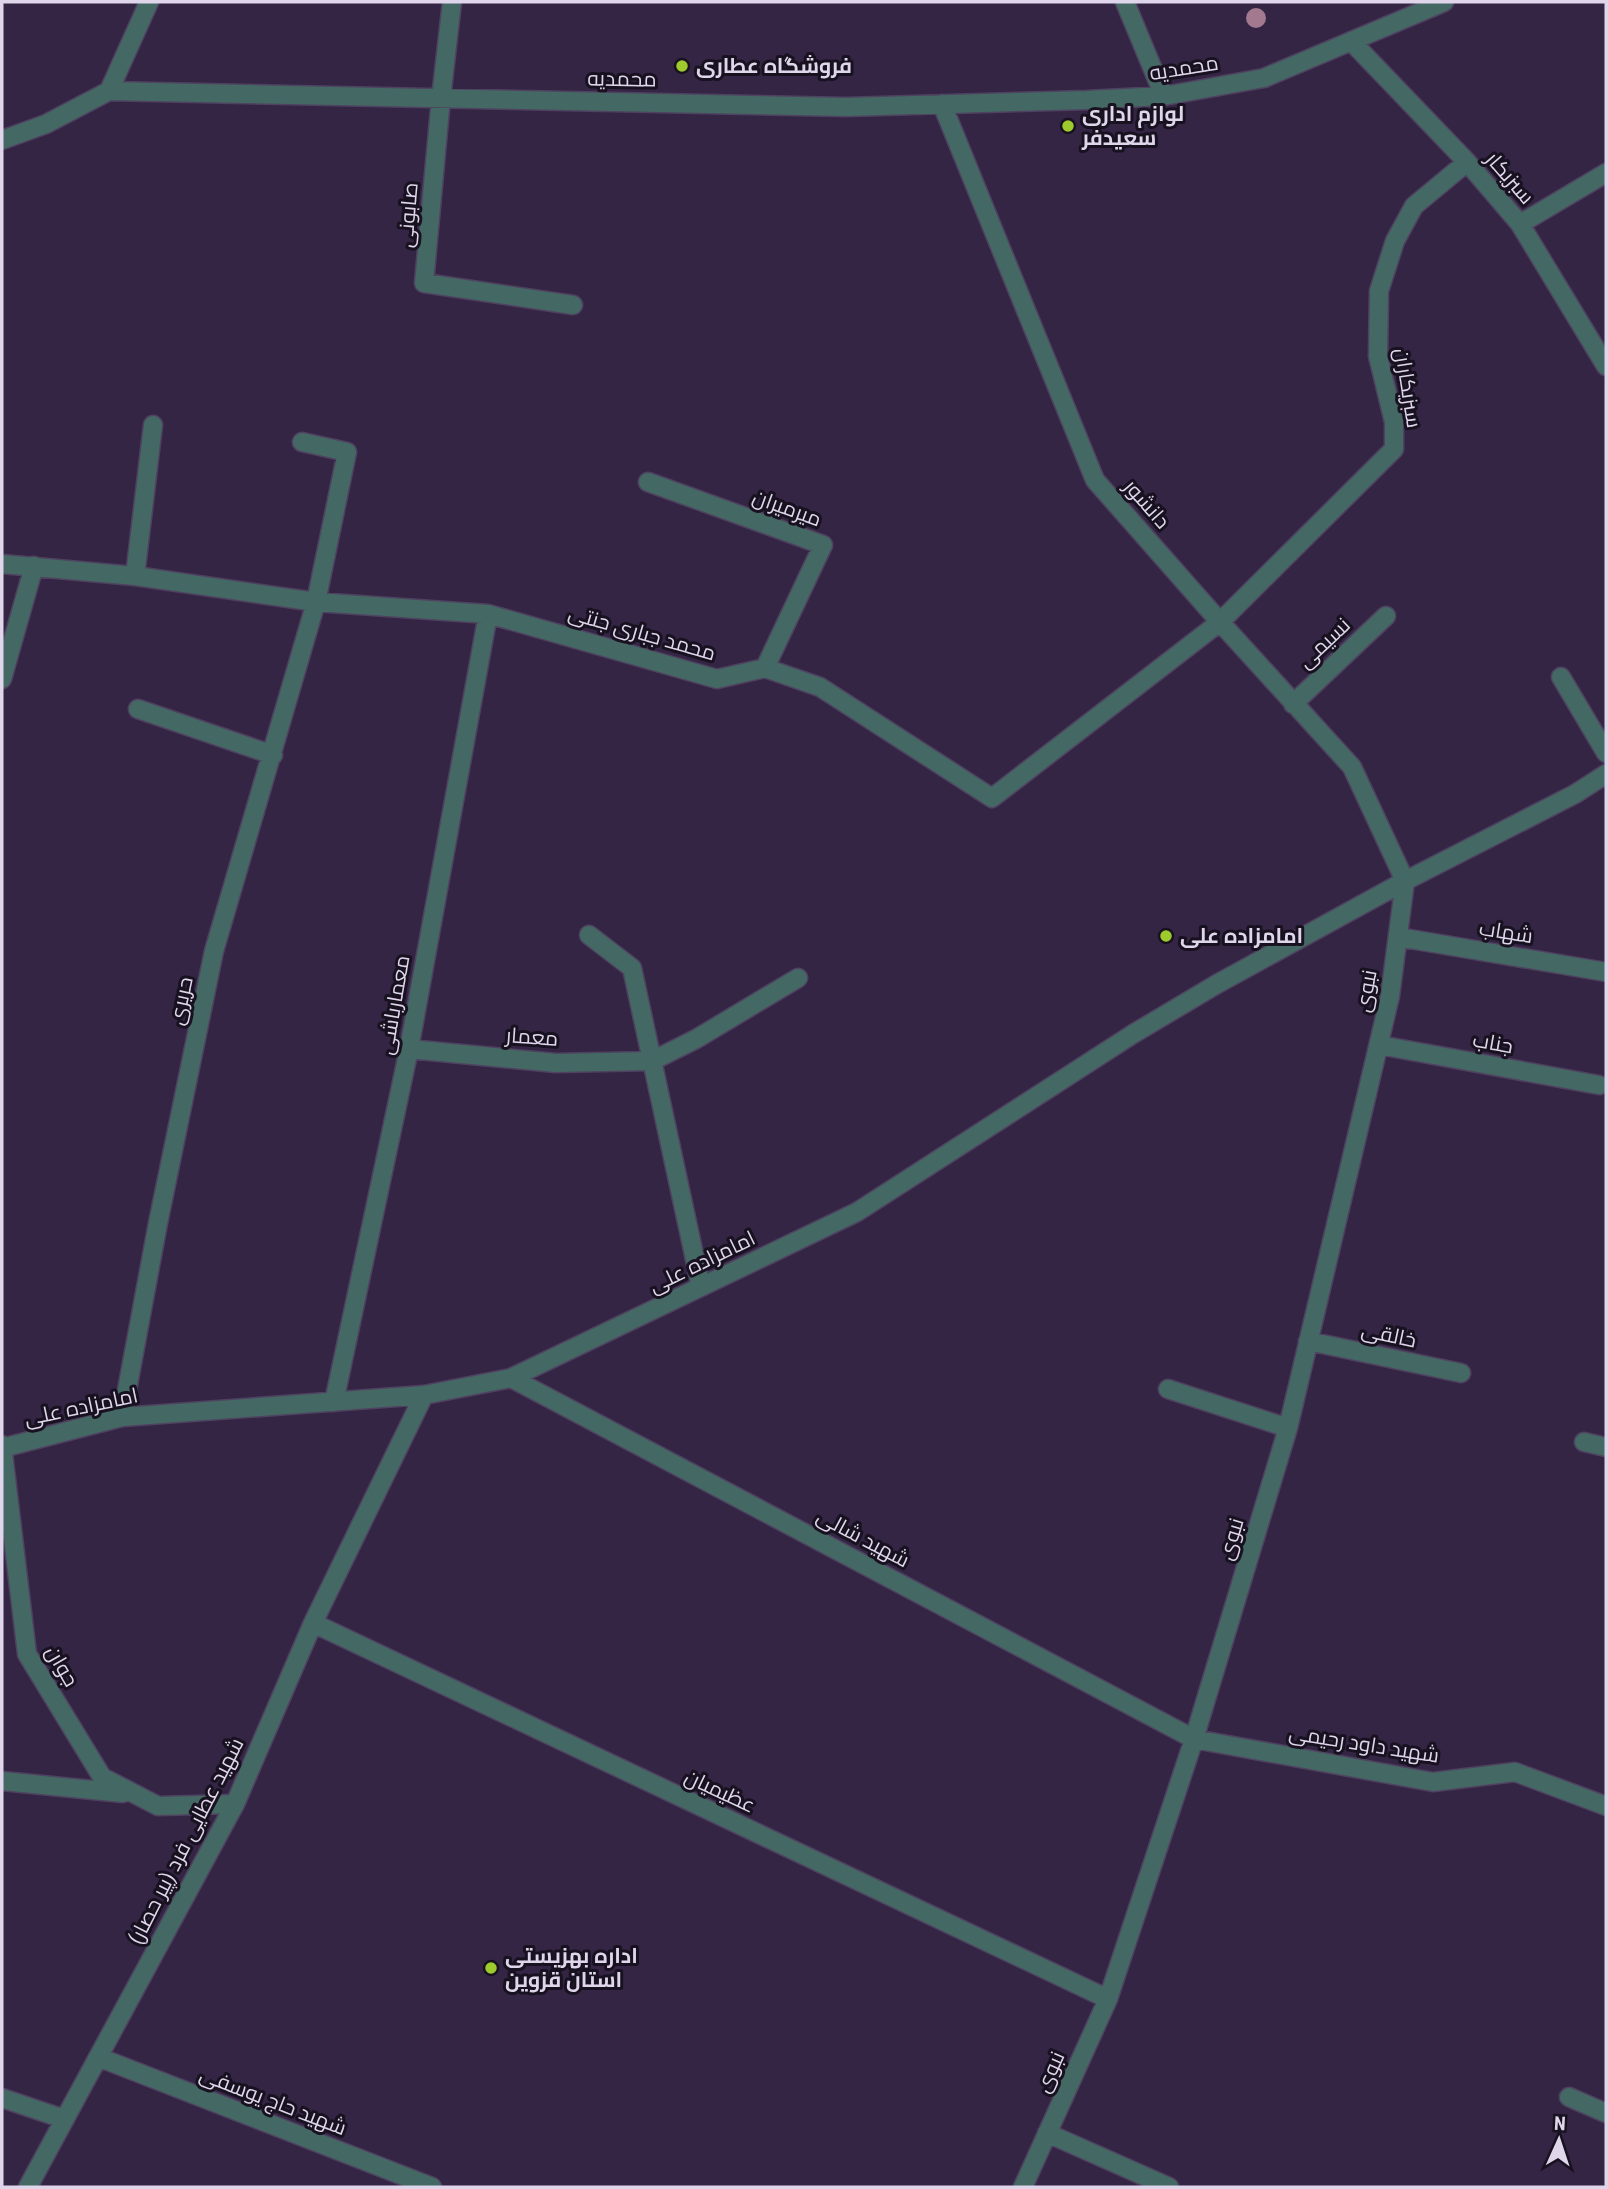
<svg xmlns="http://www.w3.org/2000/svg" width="1608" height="2189" font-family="'Roboto Condensed',Cairo,sans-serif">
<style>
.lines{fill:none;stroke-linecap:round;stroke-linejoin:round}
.minor-casing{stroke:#4f4160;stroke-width:21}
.minor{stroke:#446863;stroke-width:18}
.tree{fill:#a3798f}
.poi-dot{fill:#9eca2e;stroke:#181220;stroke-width:2.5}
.labels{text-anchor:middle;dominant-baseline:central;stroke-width:6;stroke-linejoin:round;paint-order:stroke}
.poi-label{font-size:21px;font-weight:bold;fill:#dfd6eb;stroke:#181220;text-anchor:start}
.street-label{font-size:21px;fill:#dfd6eb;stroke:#181220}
</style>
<rect width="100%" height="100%" fill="#342545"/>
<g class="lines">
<g class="minor-casing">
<path id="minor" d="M452,2l-11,96 -17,185 149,22
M1125,2l39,94
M1351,41l116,121 53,62 86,142
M109,91l40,-89
M942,104l153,376 125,142 132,145 53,114 -15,115 -102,432 -94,311 -86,260 -85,188
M2,140l44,-16 63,-33 737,16 241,-7 77,-4 100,-18 180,-76
M1520,224l86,-51
M648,482l175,63 -58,123
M2,564l133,12 181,26 172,12 229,65 48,-11 55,19 172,111 228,-176 174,-173v-27l-16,-66 1,-65 16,-50 19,-35 53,-44
M135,576l18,-151
M1561,677l45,76
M2,679l32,-113
M1293,704l93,-88
M138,709l135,46
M589,935l43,33 69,319
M1398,937l208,35
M1379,1045l220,40
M409,1049l147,14 96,-2 44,-22 102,-61
M1308,1341l153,32
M511,1378l683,361 239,43 82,-10 91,34
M1168,1389l120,39
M334,1402l75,-353 79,-435
M122,1417l36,-194 56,-272 102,-349 31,-150 -45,-10
M1584,1442l22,5
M2,1445l25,209 75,123 56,29 77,-2
M2,1448l120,-31 302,-22 87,-17 346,-166 276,-178 84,-50 188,-103 170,-87 31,-20
M313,1623l795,376
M2,1781l121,12
M98,2057l334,130
M1569,2097l37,16
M2,2098l62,21
M1047,2133l122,54
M28,2187l207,-383 78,-181 111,-228"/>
</g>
<use href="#minor" class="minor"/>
</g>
<circle class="tree" cx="1256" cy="18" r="10"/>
<g class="poi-dot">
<circle cx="682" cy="66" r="7"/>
<circle cx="1068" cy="126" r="7"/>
<circle cx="1166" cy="936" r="7"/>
<circle cx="491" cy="1968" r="7"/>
</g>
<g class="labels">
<g class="poi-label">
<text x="696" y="66">فروشگاه عطاری</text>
<text x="1082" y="114">لوازم ادارى<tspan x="1082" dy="24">سعيدفر</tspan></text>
<text x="1180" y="936">امامزاده علی</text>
<text x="505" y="1956">اداره بهزیستی<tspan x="505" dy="24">استان قزوین</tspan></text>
</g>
<g class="street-label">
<text transform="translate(1184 68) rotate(-9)">محمدیه</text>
<text transform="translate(622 79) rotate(1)">محمدیه</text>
<text transform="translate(1510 178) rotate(49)">سبزیکار</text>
<text transform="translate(408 215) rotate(-85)">صابونی</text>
<text transform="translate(1408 388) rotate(81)">سبزیکاران</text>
<text transform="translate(1147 504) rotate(49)">دانشور</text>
<text transform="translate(787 508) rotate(20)">میرمیران</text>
<text transform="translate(642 633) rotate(16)">محمد جباری جنتی</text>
<text transform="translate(1324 643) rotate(-43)">نسیمی</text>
<text transform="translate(1506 932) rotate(9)">شهاب</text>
<text transform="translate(1366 991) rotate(-80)">نبوی</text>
<text transform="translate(181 1001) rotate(-78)">حریری</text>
<text transform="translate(394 1005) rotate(-80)">معمارباشی</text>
<text transform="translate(532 1037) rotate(4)">معمار</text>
<text transform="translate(1493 1043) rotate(10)">جناب</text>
<text transform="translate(702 1262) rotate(-26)">امامزاده علی</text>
<text transform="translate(1389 1335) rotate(12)">خالقی</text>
<text transform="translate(81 1407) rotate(-12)">امامزاده علی</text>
<text transform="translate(863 1538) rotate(28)">شهید شالی</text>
<text transform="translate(1231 1539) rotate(-73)">نبوی</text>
<text transform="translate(62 1666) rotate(60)">جوان</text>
<text transform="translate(1364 1744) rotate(9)">شهید داود رحیمی</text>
<text transform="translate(720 1791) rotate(25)">عظیمیان</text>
<text transform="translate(186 1841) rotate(-63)">شهید عطایی فرد (پیر حصار)</text>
<text transform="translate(1050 2072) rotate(-66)">نبوی</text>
<text transform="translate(273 2101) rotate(21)">شهید حاج یوسفی</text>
</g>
</g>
<rect width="1608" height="2189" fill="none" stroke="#dfd6eb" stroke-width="7"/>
<g transform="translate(1559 2140) rotate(3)" stroke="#181220" stroke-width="5" paint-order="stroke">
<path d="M0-5L12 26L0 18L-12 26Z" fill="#dfd6eb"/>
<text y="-10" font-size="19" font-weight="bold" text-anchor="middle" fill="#dfd6eb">N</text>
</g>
</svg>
